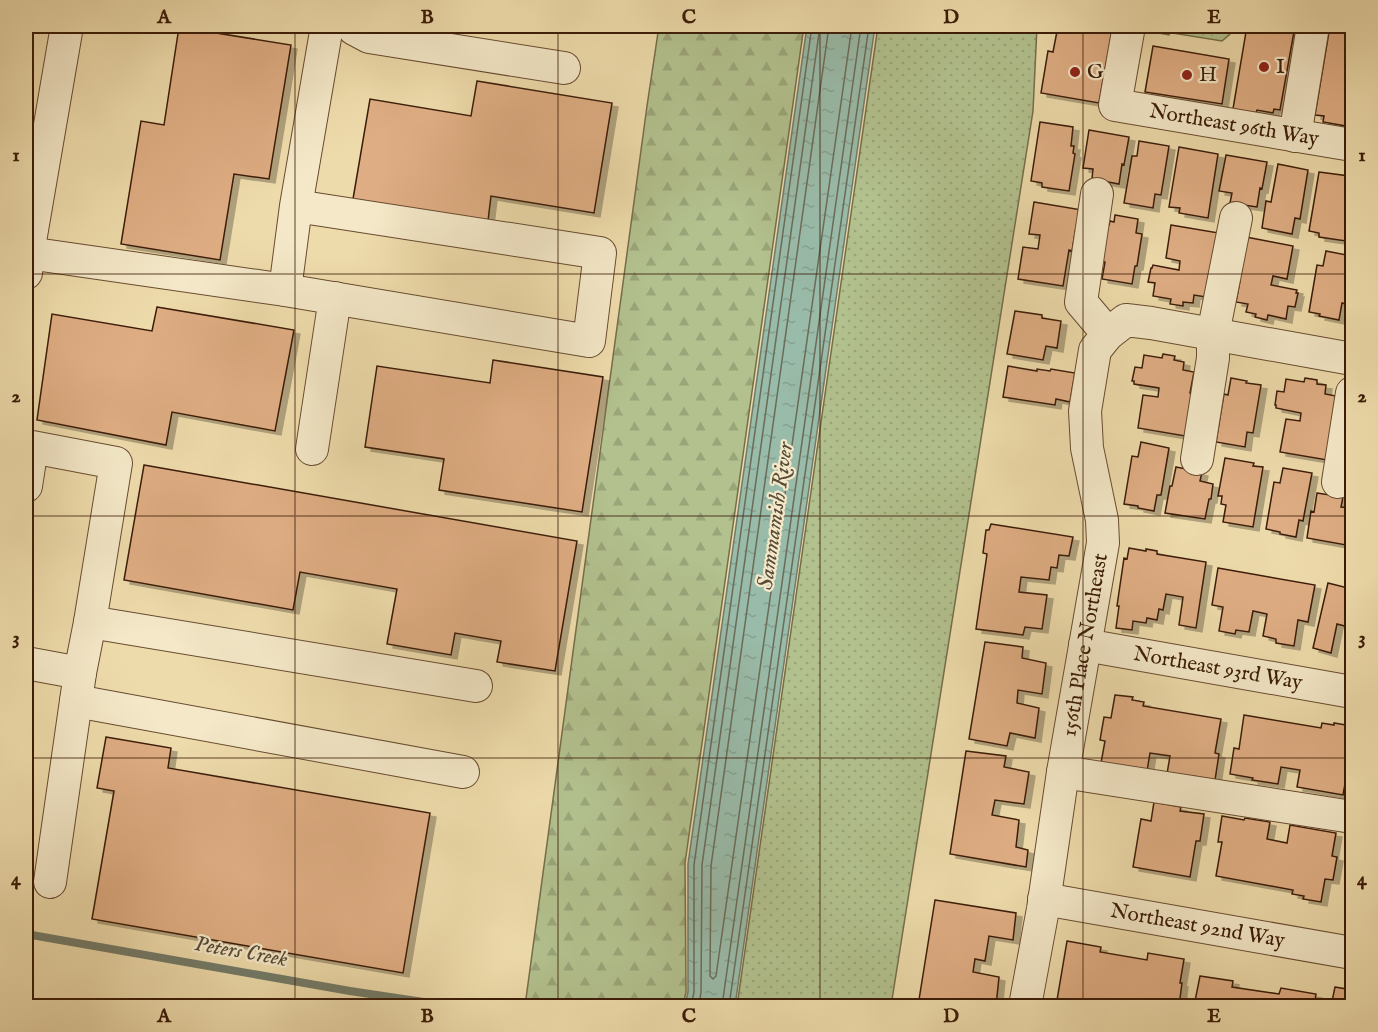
<svg xmlns="http://www.w3.org/2000/svg" width="1378" height="1032" font-family="'IM FELL English',serif">
<style>
.grass{fill:url(#grass-dots);stroke:#766e4a;stroke-width:1.5}
.forest{fill:url(#forest-firs);stroke:#766e4a;stroke-width:1.5}
.park{fill:url(#park-crowns);stroke:#766e4a;stroke-width:1.5}
.water{fill:url(#water-ripples);stroke:#737b68;stroke-width:1.5}
.lines{fill:none;stroke-linecap:round;stroke-linejoin:round}
.shore{stroke:#6a6c58;stroke-width:1.5}
.stream{stroke:#737b68;stroke-width:8}
.building{fill:#dfad83;stroke:#3b1c07;stroke-width:1.5;filter:url(#shadow)}
.minor-casing{stroke:#684c30;stroke-width:34}
.minor{stroke:#f4e8c8;stroke-width:32}
.grid{fill:none;stroke:#3b1c07;stroke-width:1.5;stroke-opacity:0.55}
.poi-dot{fill:#8f2418;stroke:#f4e8c8;stroke-width:2}
.labels{text-anchor:middle;dominant-baseline:central;stroke-width:4.5;stroke-linejoin:round;paint-order:stroke}
.poi-label{font-size:21px;fill:#3b1c07;stroke:#f4e8c8;text-anchor:start}
.street-label{font-size:21px;fill:#3b1c07;stroke:#f4e8c8}
.water-label{font-size:22px;font-style:italic;fill:#574c38;stroke:#f4e8c8}
.neatline{fill:none;stroke:#3b1c07;stroke-width:2}
.grid-label{font-size:20px;text-anchor:middle;font-weight:bold;fill:#3b1c07}
</style>
<defs>
<pattern id="grass-dots" width="8" height="8" patternUnits="userSpaceOnUse" patternTransform="scale(1.5)"><rect width="8" height="8" fill="#b2c18e"/><path d="M2 2h.1M6 6h.1" fill="none" stroke="#9aa579" stroke-width="1.8" stroke-linecap="round"/></pattern>
<pattern id="forest-firs" width="22" height="20" patternUnits="userSpaceOnUse" patternTransform="scale(1.5)"><rect width="22" height="20" fill="#b2c18e"/><path d="M5 1l3.5 6h-7zM16 11l3.5 6h-7z" fill="#9aa579"/></pattern>
<pattern id="park-crowns" width="20" height="18" patternUnits="userSpaceOnUse" patternTransform="scale(1.5)"><rect width="20" height="18" fill="#b2c18e"/><path d="M2 6a3 3 0 1 1 6 0M12 15a3 3 0 1 1 6 0" fill="none" stroke="#9aa579"/></pattern>
<pattern id="water-ripples" width="26" height="14" patternUnits="userSpaceOnUse" patternTransform="scale(1.5)"><rect width="26" height="14" fill="#99bba9"/><path d="M2 4q2-2 4 0t4 0M15 11q2-2 4 0t4 0" fill="none" stroke="#85a090"/></pattern>
<filter id="shadow"><feDropShadow dx="6" dy="4" stdDeviation="0" flood-color="#0004"/></filter>
</defs>
<rect width="100%" height="100%" fill="#eedbab"/>
<filter id="stains"><feTurbulence type="fractalNoise" baseFrequency=".00333" numOctaves="4"/><feColorMatrix values="0 0 0 0 .2 0 0 0 0 .09 0 0 0 0 .02 0 0 0 .5 -.17"/></filter>
<radialGradient id="worn" r=".72"><stop offset=".6" stop-color="#630" stop-opacity="0"/><stop offset="1" stop-color="#630" stop-opacity=".3"/></radialGradient>
<path class="grass" d="M878,26h159l-4,85 -142,895h-154z"/>
<path class="forest" d="M659,26h145l-119,837 1,129 -3,14h-158l122,-900z"/>
<path class="park" d="M1143,26h28l-2,9 -27,-5z
M1174,26h57l-1,8 -8,7 -50,-8z"/>
<path class="water" d="M807,26h68l-140,980h-50l3,-14v-128z"/>
<g class="lines">
<path class="shore" d="M829,26l-118,840 -1,110 3,3 3,-3 136,-950
M691,1006l3,-14v-127l118,-839
M699,1006l2,-14 1,-127 118,-839
M722,1006l139,-980
M729,1006l140,-980"/>
<path class="stream" d="M26,934l324,57 100,15"/>
</g>
<path class="building" d="M1058,26h55l-14,77 -58,-10 7,-42 5,1z
M1247,26h48l-15,84 -6,-1 -1,4 -16,-3 -1,3 -23,-4z
M1330,26h22v101l-29,-5 1,-6 -9,-1z
M179,27l112,18 -22,134 -35,-5 -14,86 -99,-16 20,-123 23,4z
M1153,46l76,13 -7,45 -77,-12z
M477,81l135,22 -18,110 -103,-17 -3,25 -135,-22 17,-100 101,17z
M1040,122l33,5 -2,19h3l-1,7 2,1 -6,37 -27,-4v-4l-11,-2z
M1089,130l40,7 -5,28 -2,-1 -3,20 -27,-5 1,-10 -10,-1z
M1139,141l30,5 -8,49 -6,-1 -2,14 -29,-5 8,-47h5z
M1179,147l39,7 -10,64 -29,-5 1,-5 -11,-1z
M1226,155l41,7 -5,27 -2,-1 -3,19 -27,-4 2,-10 -13,-2z
M1278,164l30,6 -8,49 -5,-1 -3,16 -30,-6 4,-27 5,1z
M1319,172l30,4 -3,18 3,1 -2,10h4l-5,36 -27,-4v-4l-10,-2z
M1034,202l48,8 -6,17 -4,24 -3,-1 -6,36 -45,-7 5,-32 15,2 2,-14 -11,-1z
M1115,215l23,4 -2,14 6,1 -5,32h-2l-3,18 -30,-5 3,-17 -4,-1 5,-37 3,1 1,-4 4,1z
M1171,225l48,8 -13,64 -12,-2 -1,8 -10,-1v4l-13,-2 1,-5 -18,-3 2,-13 -7,-1 3,-14h1l1,-3 26,5 1,-9 -14,-3z
M1246,237l47,9 -6,33 -14,-3 -2,9 26,5 -1,3h2l-3,14 -7,-1 -2,13 -18,-4 -1,5 -12,-3 1,-3 -10,-2 2,-8 -12,-2 4,-21 -2,-1z
M1326,251l26,5v12l-6,36 -4,-1 -3,17 -20,-4 1,-2 -11,-2 8,-47 6,1z
M157,307l137,23 -19,101 -103,-19 -6,33 -129,-25 15,-106 100,17z
M1015,311l27,4v3l19,3 -4,27 -11,-2 -3,14 -36,-6z
M1163,354l12,2 -1,4 10,2 -1,8 11,2 -4,21h3l-8,43 -47,-8 5,-33 15,2 1,-9 -25,-4v-3h-2l3,-14 7,1 2,-13 18,3z
M493,360l110,17 -21,135 -143,-22 5,-31 -79,-12 12,-81 113,17z
M1008,366l29,5v-2l13,2 1,-2 24,4 -5,29 -14,-3 -1,6 -52,-8z
M1231,378l16,3 -1,2 15,2 -8,48 -6,-1 -2,15 -29,-5 8,-48 4,1z
M1305,378l12,2v4l9,1 -1,9 11,2 -9,64 -47,-8 6,-33 14,2 1,-8 -25,-5v-3h-1l2,-14 7,1 2,-13 18,3z
M1141,442l28,6 -8,47h-4l-3,16 -16,-3v-2l-14,-2 8,-48 6,1z
M1225,458l29,5 -1,3 10,1 -10,60 -30,-5 3,-17 -5,-1 1,-8h-4z
M144,465l433,76 -22,130 -58,-9 4,-21 -46,-8 -4,22 -64,-11 10,-55 -97,-17 -7,38 -169,-30z
M1176,467l26,5 -2,9 13,3 -2,15h-2l-4,20 -40,-6 5,-27h2z
M1283,468l29,5 -9,48 -4,-1 -3,17 -16,-3v-2l-14,-3 8,-47 6,1z
M1317,493l26,4 -2,10 11,1v17l-2,-1 -4,21 -39,-7 4,-27 3,1z
M991,524l82,13 -4,19 -10,-1 -2,13 -6,-1 -2,13 -28,-3 -2,15 28,3 -5,34 -17,-2 -2,8 -47,-6 11,-75 -4,-1 3,-23h3z
M1129,548l17,3v-2l11,2v3l49,8 -10,66 -17,-3 4,-28 -17,-3 -3,16 -4,-1 -2,11 -10,-2 -1,5 -13,-2 -1,9 -16,-2 3,-22h-2l7,-48 3,1z
M1218,568l97,17 -7,37 -10,-2 -4,26 -18,-3v-4l-13,-3 4,-22 -14,-3 -4,21 -13,-2 -1,4 -16,-3 4,-24 -11,-2z
M1328,583l24,6v39l-15,-4 -6,29 -18,-5z
M1352,632v26l-5,-1z
M985,642l38,5 -1,11 24,5 -4,31 -24,-4 -1,13 22,5 -4,30 -25,-5 -3,13 -38,-7z
M1115,695l18,2 -1,3 12,2 -1,4 78,13 -6,34 4,1 -4,26 -22,-4 -1,2 -25,-4 3,-18 -20,-3 -3,18 -46,-8 4,-22 -5,-1 4,-23 7,1z
M1244,715l77,13 1,-5 12,2v-2l18,3 -4,23h4v24h-5l-4,22 -46,-8 3,-17 -19,-3 -3,17 -26,-4 1,-2 -23,-4 4,-26 5,1z
M106,737l65,11 -3,20 262,45 -27,160 -311,-54 22,-128 -17,-3z
M966,751l40,5 -2,11 25,5 -5,32 -29,-4 -3,15 27,5 -3,27 12,3 -2,17 -76,-13z
M1154,802l27,5 -1,4 24,3 -4,27h-4l-6,36 -57,-10 8,-48 10,2z
M1222,816l22,4 1,-2 25,4 -3,17 20,4 3,-18 46,8 -4,23 5,1 -4,23 -8,-1 -4,23 -18,-3 1,-3 -12,-2 1,-4 -77,-14 6,-34h-4z
M935,900l81,13 -3,27 -24,-4 -4,25 -10,-2 -2,13 26,5 -3,29h-78z
M1067,941l34,6 -1,5 47,8 1,-7 36,6 -4,24h2l-3,23h-64l-8,-1 -1,1h-50z
M1200,976l33,5 -1,6 47,7 2,-6 35,6 -2,12h-120z
M1335,987l17,3v16h-21z"/>
<g class="lines">
<g class="minor-casing">
<g id="minor">
<path d="M353,26l1,3 15,8 195,31"/>
<path id="s1" d="M1129,26l-14,79 237,40"/>
<path d="M1295,136l18,-110"/>
<path d="M1097,194l-16,108 27,32"/>
<path d="M296,206l304,47 -11,88 -304,-51 11,-84 31,-180"/>
<path d="M28,253l39,-227"/>
<path d="M26,273l2,-20 257,37"/>
<path d="M312,449l23,-151"/>
<path d="M1197,459l16,-101v-24l23,-116"/>
<path d="M1338,482l14,-89"/>
<path d="M26,486l6,-39 84,16 -26,159 386,64"/>
<path id="s2" d="M1085,645l267,47"/>
<path d="M26,663l54,10"/>
<path d="M76,701l387,71"/>
<path d="M1063,772l289,45"/>
<path d="M50,882l30,-209 10,-51"/>
<path id="s3" d="M1044,899l308,54"/>
<path id="s4" d="M1025,1006l18,-97 20,-137 40,-229 -1,-23 -15,-72 -2,-37 10,-61 13,-16 18,-14 25,3 201,36"/>
</g>
</g>
<use href="#minor" class="minor"/>
</g>
<path class="grid" d="M295,26v980M558,26v980M820,26v980M1083,26v980M26,274h1326M26,516h1326M26,758h1326"/>
<g class="poi-dot">
<circle cx="1264" cy="67" r="6"/>
<circle cx="1075" cy="72" r="6"/>
<circle cx="1187" cy="75" r="6"/>
</g>
<g class="labels">
<g class="poi-label">
<text x="1276" y="67">I</text>
<text x="1087" y="72">G</text>
<text x="1199" y="75">H</text>
</g>
<g class="street-label">
<text stroke="none"><textPath href="#s1" startOffset="201">Northeast 96th Way</textPath></text>
<text stroke="none"><textPath href="#s4" startOffset="366">156th Place Northeast</textPath></text>
<text stroke="none"><textPath href="#s2" startOffset="135">Northeast 93rd Way</textPath></text>
<text stroke="none"><textPath href="#s3" startOffset="156">Northeast 92nd Way</textPath></text>
</g>
<g class="water-label">
<text transform="translate(776 516) rotate(-82)">Sammamish River</text>
<text transform="translate(241 952) rotate(10)">Peters Creek</text>
</g>
</g>
<rect width="1378" height="1032" fill="none" stroke="#eedbab" stroke-width="66"/>
<rect x="33" y="33" width="1312" height="966" class="neatline"/>
<g class="grid-label">
<text x="164" y="23">A</text>
<text x="427" y="23">B</text>
<text x="689" y="23">C</text>
<text x="951" y="23">D</text>
<text x="1214" y="23">E</text>
<text x="16" y="161">1</text>
<text x="1362" y="161">1</text>
<text x="16" y="402">2</text>
<text x="1362" y="402">2</text>
<text x="16" y="644">3</text>
<text x="1362" y="644">3</text>
<text x="16" y="885">4</text>
<text x="1362" y="885">4</text>
<text x="164" y="1022">A</text>
<text x="427" y="1022">B</text>
<text x="689" y="1022">C</text>
<text x="951" y="1022">D</text>
<text x="1214" y="1022">E</text>
</g>
<rect width="100%" height="100%" filter="url(#stains)"/>
<rect width="100%" height="100%" fill="url(#worn)"/>
</svg>
